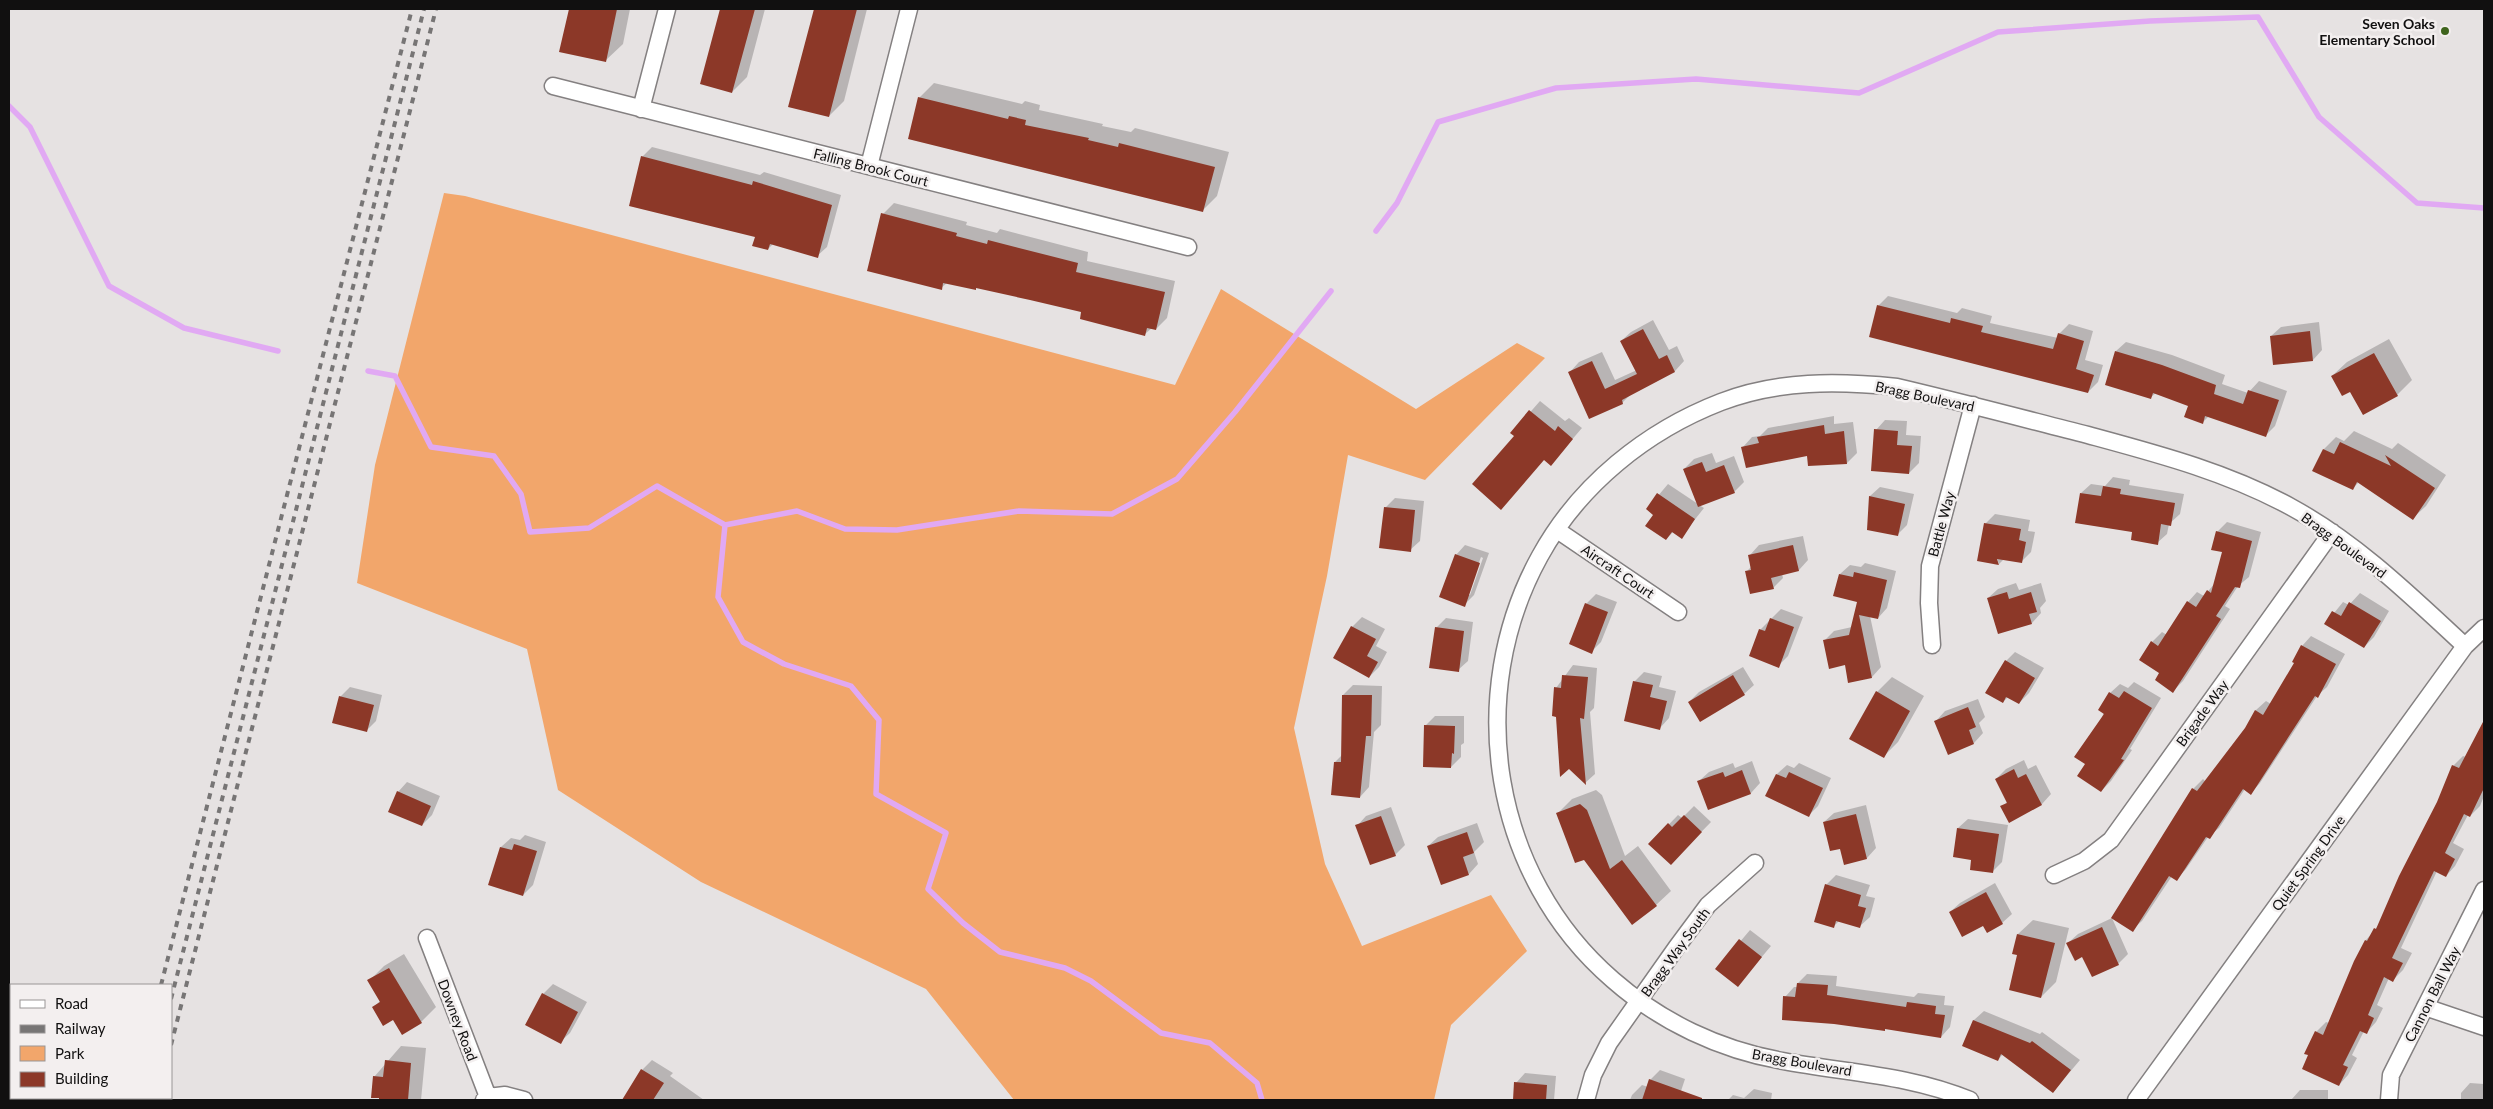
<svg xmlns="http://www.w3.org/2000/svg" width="2493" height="1109" font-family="Lato,sans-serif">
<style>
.green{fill:#f2a66b}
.shadow{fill:#0003;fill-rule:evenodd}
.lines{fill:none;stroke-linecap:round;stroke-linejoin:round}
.stream{stroke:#e1a9f3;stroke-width:5.5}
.building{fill:#8c3828}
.minor-casing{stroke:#848081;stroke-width:19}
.minor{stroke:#fff;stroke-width:16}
.rail{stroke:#777575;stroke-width:4;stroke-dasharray:6 6;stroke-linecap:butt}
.poi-dot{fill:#3f641d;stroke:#f3efef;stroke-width:2}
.labels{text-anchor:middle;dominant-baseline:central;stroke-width:5;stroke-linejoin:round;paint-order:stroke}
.poi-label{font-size:14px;font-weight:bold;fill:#111010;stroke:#f3efef;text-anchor:end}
.street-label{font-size:14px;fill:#111010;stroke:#f3efef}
</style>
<rect width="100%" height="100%" fill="#e6e2e2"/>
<path class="green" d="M444,193l21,3 710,189 46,-96 195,120 101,-66 28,15 -120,122 -77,-25 -21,121 -33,152 31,136 37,82 129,-51 36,56 -76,74 -17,75h-420l-88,-111 -225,-107 -143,-92 -31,-141 -170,-66 18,-118z"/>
<path class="shadow" d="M570,9h60l-7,35 -18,17 -44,-10z
M721,9h44l-18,68 -15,15 -31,-9z
M815,9h52l-23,92 -15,15 -39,-10z
M934,83l88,21 3,-3 15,4 -1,5 64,14 -1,2 29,6 4,-4 94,24 -12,44 -15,15 -283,-113z
M652,147l108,28 4,-3 77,23 -14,52 -10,9 -44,-12 -5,5 -12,-12 -114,-80z
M894,203l73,19 -1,3 31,8 3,-4 88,23 -1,9 88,20 -8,37 -11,11 -4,-1 -7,6 -62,-23 -105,-25 -3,3 -28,-6 -6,5 -58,-74z
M1888,296l69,17 5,-5 30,8 -2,7 68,15 1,-4 10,-10 24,7 -8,29 18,5 -5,17 -10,10 -210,-86z
M1653,320l16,30 8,-4 7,15 -9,10 -43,22 -10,10 -52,-31 9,-10 23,-10 13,28 22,-10 -16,-29 10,-9z
M2319,322l3,28 -9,10 -42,-24 10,-9z
M2389,339l23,41 -15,15 -46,-5 -19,-14 15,-14z
M2126,342l46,13 53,20 -3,9 26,9 11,-12 28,10 -12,35 -9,9 -57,-19 -7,7 -13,-18 -33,-12 -5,4 -35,-46z
M1540,401l25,20 4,-3 13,10 -31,36 -39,-31z
M1834,416v8l19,-2 4,31 -10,10 -38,2 -1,-10 -65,-8 9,-10 8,-1 8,-8z
M1885,420l22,1 -1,14 15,1 -2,27 -10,10 -33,-43z
M2354,431l38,18 6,-6 48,32 -20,31 -13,12 -54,-36 -7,7 -38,-19 10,-21 12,-12 8,4z
M1712,453l4,10 18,-7 10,26 -10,10 -35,13 5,3 -23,29 -8,-5 -7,7 -11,-25 -8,-5 21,-25 30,20 -14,-35 10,-10z
M2113,477l17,3 -1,5 55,9 -4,20 -11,10 -2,10 -10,9 -23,-12 -53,-38 10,-9 14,2z
M1880,487l34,7 -7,31 -10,10 -29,-6 2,-33z
M1395,498l29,3 -4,40 -10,9 -25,-42z
M1995,514l35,6 -2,11 7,1 -4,20 -10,10 -17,-3 -5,5 -14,-40z
M2227,522l34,10 -12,45 -11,9 -13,20 5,3 -47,72 -10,10 -12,-18 -9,-31 10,-10 5,3 21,-33 9,-10 7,4 11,-13 9,-31 -7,-20z
M1803,536l5,24 -9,10 -17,4 1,4 -10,10 -27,-16 6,-6 -2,-11 9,-10z
M1465,545l24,8 -15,42 -10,10 -8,-50zM1481,557l2,1 -13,37h-3z
M1865,563l31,8 -9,37 -9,10 -8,-2 11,51 -9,10 -26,-13 -22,-23 10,-10 18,-4 7,-26 -19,-27 10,-9 11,2z
M2016,583l3,7 22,-7 5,18 -6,7 1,5 -9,10 -44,-25 10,-9z
M2360,593l29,18 -15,26 -10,10 -38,-24 17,-21 6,3z
M1596,594l21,8 -16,40 -10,10 -5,-48z
M1781,609l22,8 -15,39 -10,10 -18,-36z
M1362,617l23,12 -9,17 11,6 -8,15 -10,10 -17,-50z
M1446,618l27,4 -5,39 -10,9 -22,-42z
M2311,636l34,18 -18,33 -10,9 -57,87 -9,10 -6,-4 -26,39 -11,9 -22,32 -9,10 -5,-3 -30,45 -10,9 61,-141 10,-10 3,3 40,-53 10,-19 10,-9 5,3 25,-42 6,-16z
M2015,652l29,16 -15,25 -10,10 -11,-6 -5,5 3,-41z
M1573,665l24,3 -3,40 -4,4 5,62 -10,9 -16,-15 -13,-80z
M1743,667l11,18 -10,9 -55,8 10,-10z
M1644,672l18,4 -3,11 17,4 -7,27 -9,10 -26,-46z
M1892,677l32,19 -26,46 -15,15 -6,-65z
M2134,682l27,16 -31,51 2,1 -21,31 -10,10 -14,-27 23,-71 10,-9 8,4z
M1353,685l29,1 -1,39 -7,7 -5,55 -9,10 -25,-35 7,-7 1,-60z
M350,687l32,8 -6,26 -10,10 -26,-34z
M1978,699l7,18 -6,6 4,10 -9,10 -38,-22 9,-10z
M1435,716h29v27l-3,2v12l-10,10 -26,-41z
M2484,724v72l-4,10 -10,10 -2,-1 -15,28 11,6 -9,17 -9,10 -9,-5 -36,77 11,5 -9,17 -10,10 -4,-2 -12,27 6,3 -7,14 -9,10 -3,-1 -12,24 5,3 -9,17 -9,10 -30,-30 7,-23 10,-10 3,1 26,-62 11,-21 13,-15 59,-123 15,-36 10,-10 3,1z
M2024,760l4,9 8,-4 15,29 -9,10 -33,17 -7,-14 6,-6 -12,-22 10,-10z
M1752,761l8,22 -9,10 -42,15 -10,-27 10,-9 24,-9 2,5z
M1799,763l32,15 -13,28 -9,9 -32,-41 10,-9 7,3z
M407,782l33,14 -8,19 -10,10 -24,-33z
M1596,790l6,5 23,61 13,-10 33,45 -15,14 -23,18 -76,-109 15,-15z
M1866,805l10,43 -9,10 -23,5 -4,-16 -16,-25 10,-9z
M1694,806l17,16 -40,41 -21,-19 28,-29 4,3z
M1391,807l14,38 -10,10 -38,-29 9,-10z
M1968,819l40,6 -6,37 -10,10 -19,-13 -15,-31z
M1477,823l7,19 -10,10 4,12 -9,10 -41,-28 10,-9z
M525,835l21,7 -13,43 -10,10 -22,-48 10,-9 9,2z
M1836,875l34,10 -4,11 9,2 -5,19 -10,9 -21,-5 -5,5 -8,-41z
M1995,883l17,31 -10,9 -19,1 -33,-12 10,-9z
M2112,918l16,36 -10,10 -26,12 -9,-20 -15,-13 10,-9z
M2033,920l36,8 -13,54 -15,15 -22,-43 -5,-1 4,-19z
M1750,930l21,16 -33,39 -21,-16z
M404,954l32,53 -15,15 -28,-4 -19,-11 7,-7 -12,-19 15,-15z
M1807,974l30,2 -1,10 78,11 4,-4 27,3 -1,9 10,1 -4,21 -9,10 -55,-9 -2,2 -99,-33 9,-10h3l1,-4z
M553,984l34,18 -17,31 -10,9 -33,-18 16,-30z
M1984,1011l56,23 2,-2 38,28 -27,32 -50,-38 -5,6 -34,-14 10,-26z
M401,1046l25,2 -5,52h-41l-6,-23z
M652,1060l21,13 -3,3 34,24h-70l-8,-5 16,-25z
M1660,1070l25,9 -7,21h-48l2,-5 10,-10 6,2 2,-7z
M1525,1073l31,3 -2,24h-40l2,-17z
M2470,1083l14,1v16h-23v-7z
M1754,1089l18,4 -1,7h-43l5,-5 11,3z
M2300,1090h28v10h-37z"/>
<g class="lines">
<path class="stream" d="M9,106l21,21 79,159 75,42 94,23
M1376,231l21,-28 41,-81 118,-34 140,-9 163,14 139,-61 152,-11 108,-4 61,100 98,86 67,5
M368,371l27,5 36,71 63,9 27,38 9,38 59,-4 68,-42 68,39 72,-14 48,18 52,1 122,-19 93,3 65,-35 58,-67 96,-121
M725,525l-7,72 25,45 41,22 67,22 28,34 -3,74 70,39 -18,56 35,34 37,29 65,16 26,13 70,52 49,10 47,40 5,17"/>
</g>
<path class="building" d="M569,9h48l-11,53 -47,-10z
M720,9h35l-23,84 -32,-9z
M814,9h43l-28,108 -41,-10z
M918,97l90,22 1,-3 17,4 -1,5 64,13 -1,2 30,7 1,-4 96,24 -12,45 -295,-73z
M641,156l111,29 1,-4 79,24 -14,53 -48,-14 -2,6 -16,-4 3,-9 -126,-31z
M881,213l76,20 -1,3 31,8 1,-4 90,23 -2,9 89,20 -9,38 -9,-2 -2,8 -65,-17 1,-7 -51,-12 -54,-12v2l-33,-7 -1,7 -75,-19z
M1877,305l73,18 1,-5 32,8 -2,6 72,17 5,-16 26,8 -8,28 18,6 -6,18 -219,-56z
M1643,329l16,30 8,-4 8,17 -53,28 1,4 -34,15 -21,-47 24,-11 13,28 32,-15 -17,-33z
M2310,331l3,30 -40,4 -3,-29z
M2115,351l47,14 54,20 -2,9 29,10 5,-14 31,10 -13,37 -61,-21 -2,8 -19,-7 4,-11 -35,-13 -2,6 -46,-14z
M2374,353l24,43 -35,19 -13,-23 -8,4 -11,-20z
M1529,410l26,21 3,-5 15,13 -22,27 -7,-6 -43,50 -29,-26 42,-48 -4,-3z
M1824,425l1,9 19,-3 3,33 -39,2 -1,-10 -61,12 -5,-21 18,-4 -2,-6z
M1874,429l24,2 -1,14 15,1 -3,28 -38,-3z
M2340,442l51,24 -6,-11 50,33 -22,32 -56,-38 -4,8 -41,-19 11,-22 11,5z
M1702,462l4,10 18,-7 11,28 -37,14 -15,-38z
M2103,486l18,3 -1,5 55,9 -4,23 -10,-2 -3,21 -27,-5 1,-8 -57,-9 5,-30 21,3z
M1657,493l38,26 -13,20 -10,-7 -6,8 -21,-14 8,-11 -7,-6z
M1869,496l36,8 -7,32 -31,-6z
M1384,507l31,3 -4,42 -32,-4z
M1984,523l37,6 -2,11 7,2 -4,21 -25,-4 2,6 -22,-4z
M2216,531l36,10 -12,47 -5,-1 -19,29 5,3 -48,74 -18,-13 4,-7 -20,-13 12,-19 7,5 29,-45 9,6 11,-17 4,3 11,-41 -11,-2z
M1793,545l6,26 -28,7 3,11 -24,5 -5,-23 6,-1 -3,-15z
M1455,554l25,9 -15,44 -26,-10z
M1854,572l33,8 -9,39 -19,-4 13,63 -24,5 -3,-18 -16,4 -6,-29 26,-5 8,-33 -24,-6 6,-22 14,3z
M2007,592l2,7 22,-7 6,20 -8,2 3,10 -34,10 -11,-36z
M2349,602l32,19 -17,27 -40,-24 8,-13 9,5z
M1585,603l23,9 -16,42 -23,-10z
M1770,618l24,9 -15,41 -30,-12 10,-27 6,2z
M1351,626l25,13 -9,17 11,6 -9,16 -36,-20z
M1435,627l29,4 -5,41 -30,-4z
M2301,645l35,19 -18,34 -3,-2 -64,99 -8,-6 -33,50 -4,-2 -29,44 -8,-5 -36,56 -22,-14 81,-130 5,3 48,-63 10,-18 8,5 31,-52 -2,-1z
M2005,660l30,18 -16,26 -13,-7 -3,6 -18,-10z
M1562,675l26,2 -4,42 -4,-1 6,67 -17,-16 -9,8 -4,-60 -4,-1 2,-29 7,1z
M1733,675l12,20 -45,27 -12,-20z
M1633,681l20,4 -3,12 17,4 -7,29 -36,-9z
M1876,691l34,20 -26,47 -35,-19z
M2124,691l28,17 -31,51 3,1 -23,32 -24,-16 8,-12 -11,-7 30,-43 -6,-4 11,-18 10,6z
M1342,695h30l-1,41h-5l-6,62 -29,-3 3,-33h7z
M339,696l35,9 -7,27 -35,-9z
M1968,707l8,20 -7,3 5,14 -26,11 -14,-34z
M2484,720v68l-14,29 -6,-3 -19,39 10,6 -9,18 -12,-6 -42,87 11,5 -10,19 -9,-5 -16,38 6,3 -7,16 -7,-3 -17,34 5,2 -9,19 -37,-17 6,-14 -4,-1 11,-23 8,4 31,-74 11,-21 2,1 7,-13 2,1 23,-53 38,-74 15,-37 7,3z
M1424,725l31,1 -1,28 -2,-1 -1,15 -28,-1z
M2014,769l4,9 8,-4 16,31 -33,18 -9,-17 7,-3 -12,-24z
M1742,770l9,24 -43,16 -11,-29 26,-9 2,5z
M1789,772l34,16 -14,29 -44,-21 11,-22 10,4z
M397,791l34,15 -9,20 -34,-14z
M1580,804l7,6 23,59 12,-9 35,46 -25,19 -48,-65 -9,3 -19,-50z
M1856,814l11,45 -23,6 -4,-16 -10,2 -7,-29z
M1684,815l18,17 -31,33 -23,-21 20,-21 4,4z
M1381,816l15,40 -26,9 -15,-40z
M1957,828l42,6 -6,39 -23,-3 1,-10 -18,-3z
M1467,832l7,21 -11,4 6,18 -28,10 -14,-39z
M514,844l23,7 -14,45 -35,-11 12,-38 12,3z
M1825,884l36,11 -3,11 8,2 -6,20 -24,-7 -2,7 -20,-6z
M1986,892l17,32 -16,9 -4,-7 -21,11 -13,-25z
M2102,927l17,38 -27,12 -10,-20 -7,4 -9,-18z
M2017,934l38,9 -14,55 -32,-8 8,-35 -5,-1z
M1739,939l23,18 -24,30 -23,-18z
M389,968l33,55 -20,12 -9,-15 -10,6 -11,-19 8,-5 -13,-22z
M1797,983l31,2 -1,10 79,12 1,-5 29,4 -1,8 10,1 -4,23 -56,-9v2l-51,-7 -52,-4 1,-24 12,1z
M542,993l36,19 -17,32 -36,-19z
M1973,1020l57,23 2,-2 39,29 -18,23 -52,-39 -3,7 -36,-15z
M385,1060l26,3 -3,37h-29v-2h-8l2,-22 10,1z
M641,1069l23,14 -11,17h-31z
M1649,1079l53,19v2h-60z
M1514,1082l33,3 -1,15h-33z"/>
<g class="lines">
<g class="minor-casing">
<path id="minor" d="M553,86l635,161
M641,109l26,-100
M869,166l40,-157
M1557,530l121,82
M1932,645l-3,-42 1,-37 43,-161
M2054,875l30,-14 27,-21 221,-308
M427,938l61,159 -4,3
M2425,1007l59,20
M488,1097l17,-2 19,5
M1586,1100l7,-25 16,-32 67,-95 32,-43 47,-42
M1970,1100c-60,-25 -123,-27 -187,-39 -63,-11 -122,-39 -170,-81 -121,-104 -150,-285 -73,-424 39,-71 106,-125 181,-154 57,-22 117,-21 176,-15 64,15 128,32 191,48 70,19 139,37 203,72 66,36 120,89 174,139
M2136,1100l329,-454 19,-18
M2389,1100l2,-25 93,-185"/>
</g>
<use href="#minor" class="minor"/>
<path class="rail" d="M161,985l251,-976
M171,999l253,-990
M171,1045l265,-1036
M132,1100l1,-2
M146,1100v-2
M157,1100l1,-2"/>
</g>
<circle class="poi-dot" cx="2445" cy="31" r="5"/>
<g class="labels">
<g class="poi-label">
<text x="2435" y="23">Seven Oaks<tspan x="2435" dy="16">Elementary School</tspan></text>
</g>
<g class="street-label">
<text transform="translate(871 167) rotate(14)">Falling Brook Court</text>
<text transform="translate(1925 396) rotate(12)">Bragg Boulevard</text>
<text transform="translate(1941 524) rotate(-75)">Battle Way</text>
<text transform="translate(2344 545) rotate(36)">Bragg Boulevard</text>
<text transform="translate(1618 571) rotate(34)">Aircraft Court</text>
<text transform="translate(2202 713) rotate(-54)">Brigade Way</text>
<text transform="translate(2308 863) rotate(-54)">Quiet Spring Drive</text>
<text transform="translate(1675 952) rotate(-54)">Bragg Way South</text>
<text transform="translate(2432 994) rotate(-63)">Cannon Ball Way</text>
<text transform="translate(458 1020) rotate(69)">Downey Road</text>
<text transform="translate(1802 1062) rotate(10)">Bragg Boulevard</text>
</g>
</g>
<rect width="2493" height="1109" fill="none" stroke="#111010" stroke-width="20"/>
<rect x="10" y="984" width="162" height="115" fill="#f3efef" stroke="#999696"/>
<rect x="20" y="1000" width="25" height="8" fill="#ffffff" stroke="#999696"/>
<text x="55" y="1009" font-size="15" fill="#111010">Road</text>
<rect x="20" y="1025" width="25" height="8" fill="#777575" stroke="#999696"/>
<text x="55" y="1034" font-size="15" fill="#111010">Railway</text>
<rect x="20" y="1046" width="25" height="15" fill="#f2a66b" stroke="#999696"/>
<text x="55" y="1059" font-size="15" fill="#111010">Park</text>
<rect x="20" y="1072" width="25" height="15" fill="#8c3828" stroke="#999696"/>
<text x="55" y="1084" font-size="15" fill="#111010">Building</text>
</svg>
